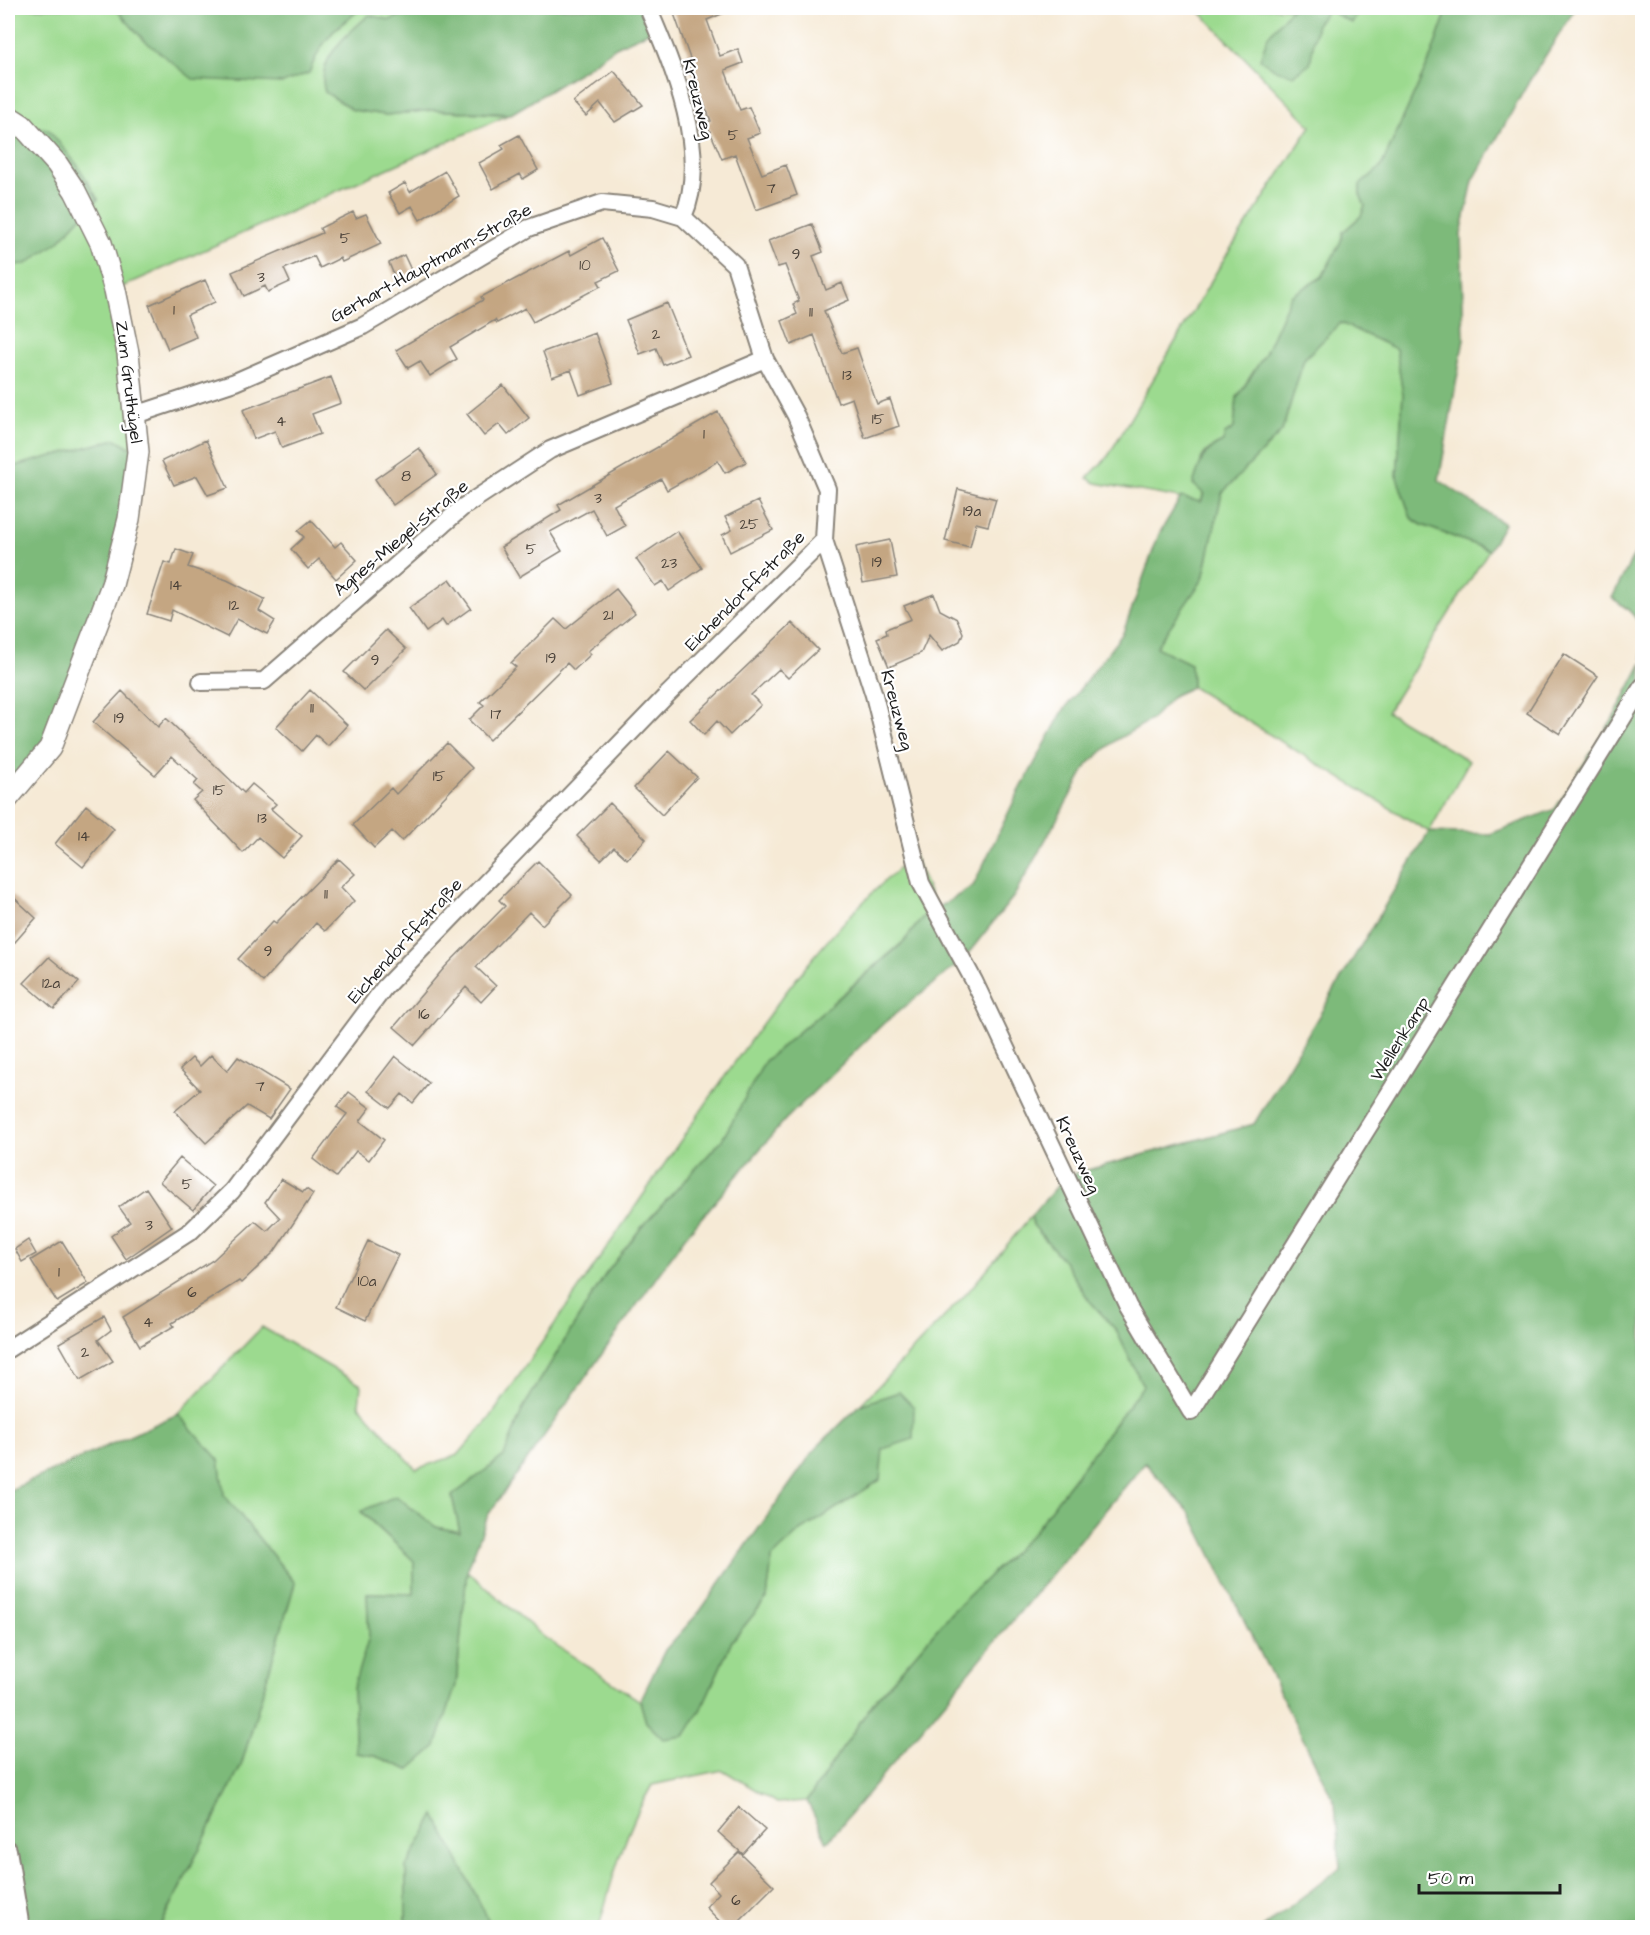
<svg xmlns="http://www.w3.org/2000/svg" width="1650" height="1935" font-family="'Architects Daughter',sans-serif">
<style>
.green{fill:#9cda8f;stroke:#5c7b56;stroke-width:1.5}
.forest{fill:#7dba7a;stroke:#4c6b4b;stroke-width:1.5}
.building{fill:#c4a682}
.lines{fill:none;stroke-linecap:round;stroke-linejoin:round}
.minor-casing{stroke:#898379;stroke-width:20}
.tertiary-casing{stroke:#898379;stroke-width:24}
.minor{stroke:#fff;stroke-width:16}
.tertiary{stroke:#fff;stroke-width:21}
.labels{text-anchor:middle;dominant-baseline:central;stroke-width:4.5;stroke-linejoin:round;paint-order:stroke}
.number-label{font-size:15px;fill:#463e36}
.street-label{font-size:18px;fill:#1c1c1c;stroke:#fff}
</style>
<rect width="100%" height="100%" fill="#fff"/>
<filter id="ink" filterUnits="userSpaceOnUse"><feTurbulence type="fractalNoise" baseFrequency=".0167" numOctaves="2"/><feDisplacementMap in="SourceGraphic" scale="12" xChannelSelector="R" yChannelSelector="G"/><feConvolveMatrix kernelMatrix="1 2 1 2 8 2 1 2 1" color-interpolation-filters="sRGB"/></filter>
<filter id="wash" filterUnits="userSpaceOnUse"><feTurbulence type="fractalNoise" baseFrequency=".008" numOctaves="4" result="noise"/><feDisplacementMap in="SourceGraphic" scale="24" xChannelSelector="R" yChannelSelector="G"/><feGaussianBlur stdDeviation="1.35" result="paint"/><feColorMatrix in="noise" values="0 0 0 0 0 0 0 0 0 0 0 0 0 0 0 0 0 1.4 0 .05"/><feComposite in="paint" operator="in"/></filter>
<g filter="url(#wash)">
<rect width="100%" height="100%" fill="#f6ead6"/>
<path class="green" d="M8,8h107l29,32 165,33c6,-15 12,-28 24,-41 8,-9 19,-15 28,-24h59l-30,12 -20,-5c-23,19 -55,45 -45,77l28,18 33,5 47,-5 75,5 -393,175 23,162 -22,-13 -108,29v-203l18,-1 32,-22 40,-43 -76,-74 -14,12z
M1196,8h252l-18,51 -49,108 -21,18v9l5,12 -4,10 -18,16 -2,9 -19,36 -31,19 -26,58 -28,43 -3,31 -9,6 -2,8c-41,17 -12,33 -22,60l-105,-19 -9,-5 20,-20 117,-199 87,-133z
M1341,322l55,26 7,47 -6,82 14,41 11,7 67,25 -102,162 82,49 -40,71 -237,-145 -1,-23 -36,-17 48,-68 19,-86 60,-62 22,-72z
M914,856l22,54 -14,8 -18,23 -139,120 -43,79 -81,88 -36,47 -82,133 -19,48 -52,40 8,36 -24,-5 -40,-31 -35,16 53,49v33l-47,-1 2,44 -16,52 3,63 19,4 34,14 47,-85 11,-114 77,66 96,64 6,21 38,14 18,-29 30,-66 35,-43 5,-40 27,-26 47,-30 37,-53 16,-57 -39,13 108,-113 63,-76 2,9 30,35 26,40 27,30 27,56 -111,148 -81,79 -78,90 -66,98 -30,2 -54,-33 -71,15c-26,44 -40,93 -53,142h-107l-57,-112 -29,52v60l-246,1 81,-162 54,-183 -71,-88 -5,-35 -41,-46 84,-87 99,58 -2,20 57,64 42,-14 32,-37c68,-99 136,-198 204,-297 62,-90 134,-197 220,-265z"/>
<path class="forest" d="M115,8h246c-9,9 -20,15 -28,24 -12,13 -18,26 -24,41l-26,10 -90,-4 -49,-39z
M420,8h35l8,11 16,-8 1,-3h168l9,20 -41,19 -31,22 -74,45 -78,-4 -47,5 -33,-5 -28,-18c-10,-32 22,-58 44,-77l21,5z
M1292,8h71l-11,15 -24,-13 -11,13 -7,41 -17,11 -17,-5 -16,-11 8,-23z
M1448,8h128l-46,72 -57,101 -12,53 3,105 -25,141 65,44 -15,26 -67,-25 -11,-7 -14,-41 6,-82 -7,-46 -55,-26 -37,36 -22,72 -60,62 -19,86 -47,68 35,17 1,23 -18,8 -23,25 -35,20 -28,24 -74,132 -51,64 -79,63 -99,97 -100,117 -197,278 -21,56 -11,114 -20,61 -27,24 -34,-14 -19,-3 -3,-65 16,-51 -2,-44 47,1v-33l-53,-50 35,-15 40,31 24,5 -8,-36 52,-40 19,-48 82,-133 36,-47 81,-88 43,-79 139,-119 18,-24 51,-32 41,-85 49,-90 60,-78 36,-99 22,-37 20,5 3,-8 -11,-10c7,-20 9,-34 30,-42l2,-8 9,-6 3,-30 28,-44 26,-58 31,-19 19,-36 2,-9 18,-16 4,-10 -5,-12v-9l21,-18 49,-108z
M22,125l26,4 30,37 20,33 -40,43 -32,22 -18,1v-128z
M116,439l22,13 -9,67 -79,229 -42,50v-330z
M1642,545v114c-2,-36 1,-41 -30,-61l25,-49z
M1642,663v1264h-379l77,-59 -5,-65 -144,-289 -46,-51 -318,379 -20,-41 66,-98 78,-90 81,-79 111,-148 -27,-56 -27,-30 -26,-40 -30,-35 -2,-9 35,-40 188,-52 175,-292 61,2 65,-25 60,-94z
M899,1392l15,15 -1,32 -30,10 -3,31 -81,52 -27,26 -5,40 -35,43 -30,66 -18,29 -21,3 -17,-17 -6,-21 25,-51 35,-39 115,-162 45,-44z
M178,1414l41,46 5,35 71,88 -54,183 -81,161h-152v-436z
M435,1815l57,112h-86v-60z"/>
<g id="blocks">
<path class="building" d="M672,8h64l-29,12 13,36 18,-7 5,14 -18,7 15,40 9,-3 11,26 -13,5 15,36 24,-9 11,30 -41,15 -21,-56 -13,5 -16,-37 5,-1 -21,-53 3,-1z
M614,71l29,34 -28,17 -15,-19 -14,13 -13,-14z
M519,135l19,35 -15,9 -3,-5 -27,15 -14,-26 25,-14 -3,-4z
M445,171l14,25 -39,24 -8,-14 -12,7 -12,-20 17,-10 5,9z
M353,212l3,6 10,-4 15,30 -39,18 -2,-4 -20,10 -6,-12 -30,13 6,13 -22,10 -3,-6 -21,10 -12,-24 90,-39 -2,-5z
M812,224l11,28 -10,4 13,34 16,-7 7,17 -25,11 18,42 15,-5 20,56 13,-5 9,27 -34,12 -13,-40 -14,5 -24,-68 -23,10 -9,-24 15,-7 -4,-10 6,-3 -14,-36 -7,2 -10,-26z
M602,238l17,33 -21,10 3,5 -68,36 -8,-14 -28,15 -2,-3 -45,27 7,12 -27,17 -10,-15 -12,7 -12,-18 87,-50 -2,-3 88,-46 2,4z
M404,255l8,17 -16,8 -7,-17z
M205,280l10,22 -28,13 9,22 -28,12 -19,-44z
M667,303l21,52 -25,10 -7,-17 -16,6 -14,-34z
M595,333l18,50 -33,12 -9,-25 -19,7 -9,-25z
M331,377l10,26 -29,11 8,20 -38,14 -7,-17 -21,8 -11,-29z
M503,385l26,33 -21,17 -9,-11 -15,12 -17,-22z
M718,412l28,50 -21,11 -7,-12 -51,29 -6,-11 -47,26 11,21 -18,10 -15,-27 -42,23 12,19 -43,26 -18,-30 60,-37 -3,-5z
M206,440l22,48 -20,7 -11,-19 -23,9 -12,-24z
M419,448l18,26 -44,31 -18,-26z
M958,489l38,10 -8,27 -12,-3 -6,24 -25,-6z
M758,501l15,29 -43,22 -8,-17 10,-5 -7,-13z
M311,520l24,27 6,-5 16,18 -21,19 -17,-20 -11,10 -17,-20 13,-12 -6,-6z
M677,531l25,37 -33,23 -6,-10 -8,5 -19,-27z
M890,540l7,37 -34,6 -7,-36z
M176,549l17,6 -5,12 39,13 38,19 -6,12 16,10 -8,13 -30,-15 -10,18 -55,-27 -3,11 -22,-7 17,-52 7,2z
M450,579l21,29 -25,18 -4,-6 -16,12 -17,-24z
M616,589l19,24 -47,38 3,3 -17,16 -7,-7 -78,77 -20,-20 15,-15 -4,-3 36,-35 -5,-4 44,-44 11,10z
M934,594l6,16 17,9 6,14 -3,8 -18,10 -13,-16 -8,18 -32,14 -12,-29 10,-4 -1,-5 25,-10 -7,-13z
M792,623l26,27 -30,28 -9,-9 -28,26 10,10 -31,30 -13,-14 -13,14 -14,-15z
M386,630l20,19 -42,42 -20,-19z
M1564,654l34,22 -38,58 -33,-21z
M310,690l37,35 -19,21 -12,-11 -14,16 -26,-24z
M122,691l36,36 8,-9 78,75 8,-9 24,20 -5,5 31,27 -20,22 -24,-21 -15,16 -50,-53 9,-8 -8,-7 4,-5 -26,-24 -17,19 -62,-53z
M447,743l25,25 -70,73 -10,-10 -18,17 -21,-23 38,-37 5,6z
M669,751l28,26 -35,38 -28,-27z
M610,803l36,36 -19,20 -13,-12 -13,13 -24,-24z
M86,805l28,24 -31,38 -28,-23z
M339,859l16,15 -14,13 13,14 -29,30 -9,-8 -53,59 -25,-23 35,-38 3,2z
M538,861l34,34 -30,30 -13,-13 -53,55 20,19 -15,16 -15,-15 -51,58 -21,-18 51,-60 60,-61 -6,-6z
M8,892l28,26 -28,32z
M49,957l30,25 -25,27 -30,-26z
M211,1055l16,16 11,-14 52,32 -21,30 -22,-13 -41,37 -31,-32 25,-21 -20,-21 12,-11 8,8z
M395,1056l34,27 -16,20 -11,-9 -12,14 -22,-17z
M349,1092l21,16 -10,13 24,19 -15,20 -13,-9 -20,26 -23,-18 34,-45 -10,-7z
M180,1158l33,28 -20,24 -33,-28z
M281,1179l22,13 3,-3 7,5 -39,58 -33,31 -2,-2 -67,42 2,3 -34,20 -17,-29 90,-57 42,-39 12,10 13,-13 -15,-16z
M146,1188l26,39 -46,32 -15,-23 19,-14 -11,-15z
M28,1240l8,14 -14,8 -7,-13z
M62,1241l26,42 -31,19 -26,-42z
M368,1241l30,14 -33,66 -29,-14z
M104,1317l7,13 -13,10 15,21 -33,19 -21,-37z
M739,1807l26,23 -22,24 -25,-22z
M739,1852l35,34 -42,42h-6l-20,-21 13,-14 -10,-11z"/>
</g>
</g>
<g filter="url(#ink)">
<use href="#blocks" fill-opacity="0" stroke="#898379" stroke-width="1.5"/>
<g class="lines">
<g class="minor-casing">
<path id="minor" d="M648,8c25,58 63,147 35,209
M135,415l100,-33 128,-56 166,-98 73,-25 51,5 30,9 52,48 30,94 31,57 31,73 -3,51 50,155 47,188 53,98 154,325 63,106 451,-725
M201,682l63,-1 199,-174 87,-57 215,-91
M8,1349l183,-118 41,-40 152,-203 283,-293 157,-155
M8,1850l13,78"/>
</g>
<g class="tertiary-casing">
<path id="tertiary" d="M8,116l14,9 35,39 18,27 26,52 14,47 13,63 10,99 -9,67 -17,66 -62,163 -42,50"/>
</g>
<use href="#minor" class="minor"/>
<use href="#tertiary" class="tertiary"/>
</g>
</g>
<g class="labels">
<g class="number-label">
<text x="733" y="135">5</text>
<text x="771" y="188">7</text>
<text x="345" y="238">5</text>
<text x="796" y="254">9</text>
<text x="585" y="265">10</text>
<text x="261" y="277">3</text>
<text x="174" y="310">1</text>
<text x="811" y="312">11</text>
<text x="656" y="334">2</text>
<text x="847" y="375">13</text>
<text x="878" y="419">15</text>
<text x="281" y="421">4</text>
<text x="704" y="434">1</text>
<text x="406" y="476">8</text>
<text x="598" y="498">3</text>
<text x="972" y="511">19a</text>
<text x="749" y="524">25</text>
<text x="531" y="549">5</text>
<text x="877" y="562">19</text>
<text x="669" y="563">23</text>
<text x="176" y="585">14</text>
<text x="234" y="605">12</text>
<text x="608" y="615">21</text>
<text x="551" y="658">19</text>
<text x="375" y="660">9</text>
<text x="312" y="708">11</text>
<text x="496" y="714">17</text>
<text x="119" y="718">19</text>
<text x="439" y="776">15</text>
<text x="219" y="790">15</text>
<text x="262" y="818">13</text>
<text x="84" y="836">14</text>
<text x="326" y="894">11</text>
<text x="268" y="951">9</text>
<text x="51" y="983">12a</text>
<text x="424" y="1014">16</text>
<text x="260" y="1086">7</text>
<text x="187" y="1184">5</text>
<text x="149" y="1225">3</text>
<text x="59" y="1272">1</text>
<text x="367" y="1281">10a</text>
<text x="192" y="1292">6</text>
<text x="148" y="1322">4</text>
<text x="85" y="1352">2</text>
<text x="736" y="1900">6</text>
</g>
<g class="street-label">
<text transform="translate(698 99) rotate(76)">Kreuzweg</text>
<text transform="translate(431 263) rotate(-29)">Gerhart-Hauptmann-Straße</text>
<text transform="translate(129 382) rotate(83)">Zum Gruthügel</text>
<text transform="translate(401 538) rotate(-40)">Agnes-Miegel-Straße</text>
<text transform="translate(745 591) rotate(-45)">Eichendorffstraße</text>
<text transform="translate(897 710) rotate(75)">Kreuzweg</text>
<text transform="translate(405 941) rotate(-48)">Eichendorffstraße</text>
<text transform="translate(1400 1039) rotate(-58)">Wellenkamp</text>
<text transform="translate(1078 1155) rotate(65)">Kreuzweg</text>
</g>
</g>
<rect width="1650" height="1935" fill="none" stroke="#fff" stroke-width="30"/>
<path d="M1419 1884v9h141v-9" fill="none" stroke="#1c1c1c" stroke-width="3"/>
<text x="1428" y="1884" font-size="18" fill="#1c1c1c" stroke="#ffffff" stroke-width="4.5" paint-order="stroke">50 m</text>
</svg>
